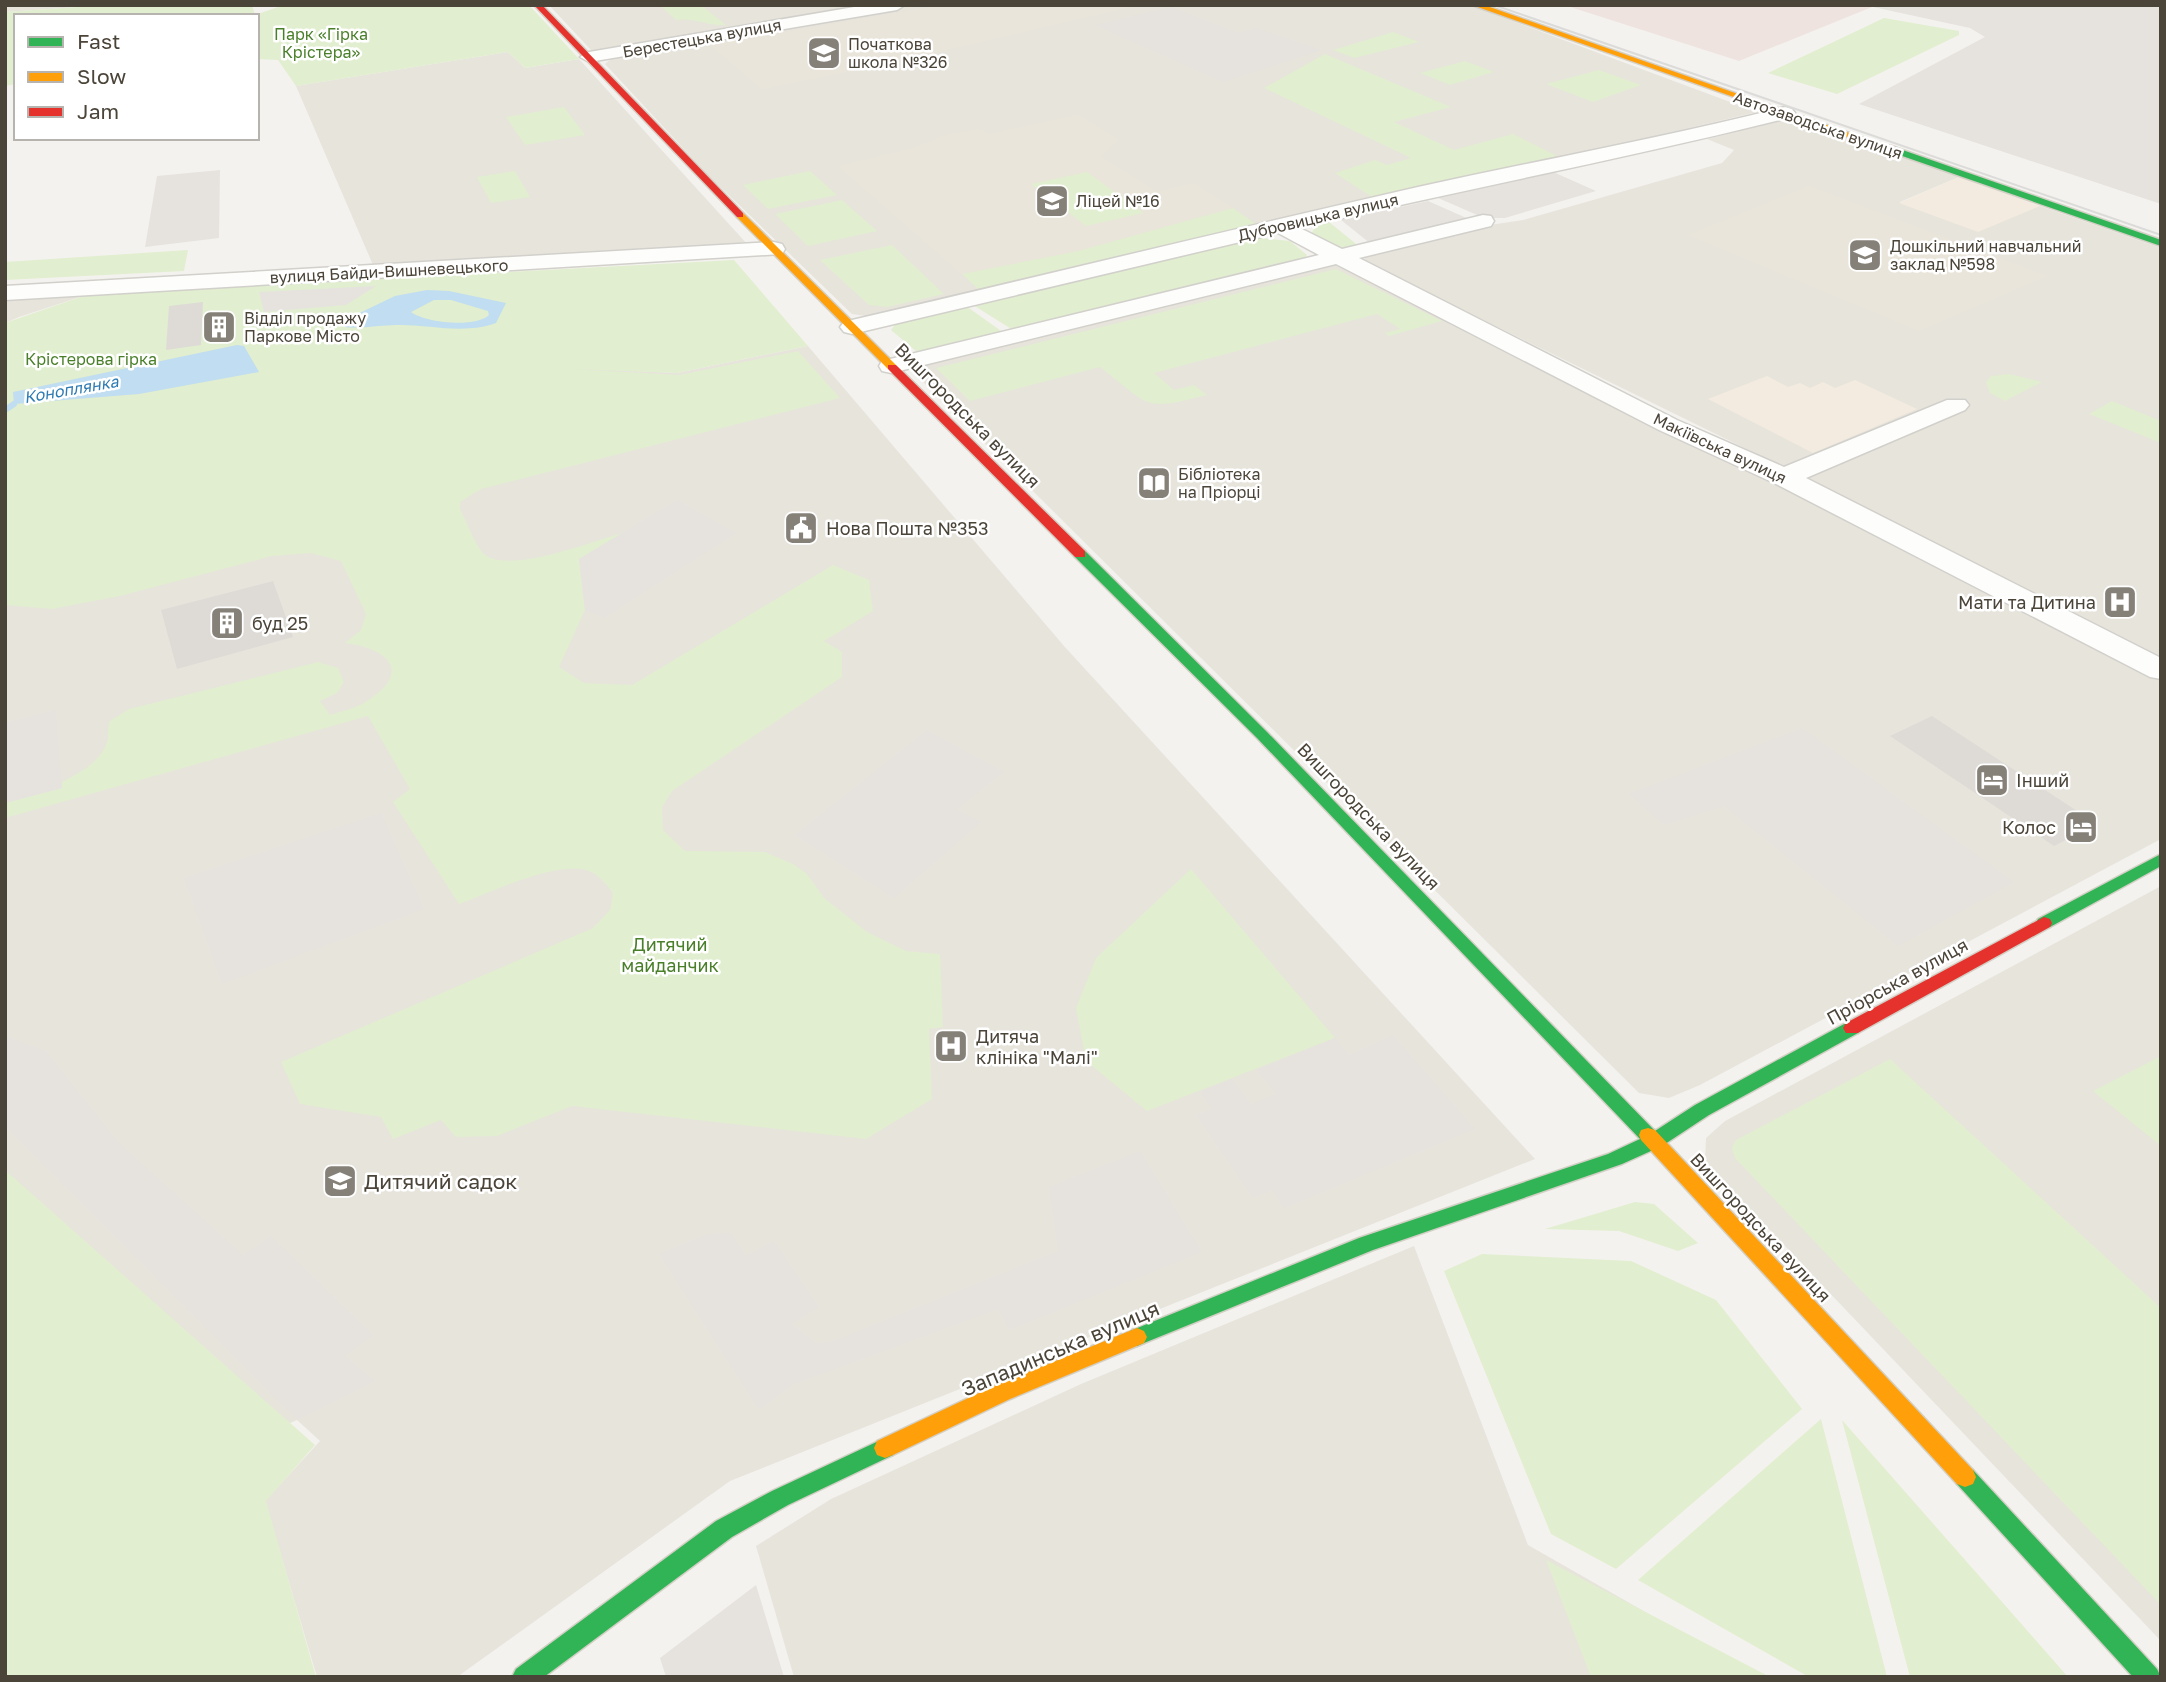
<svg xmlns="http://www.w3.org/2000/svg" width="2166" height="1682" font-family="'Golos Text',sans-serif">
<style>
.residential{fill:#e7e4dc}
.commercial{fill:#f3ebdf}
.industrial{fill:#e6e2de}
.education{fill:#eae5da}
.medical{fill:#eee3df}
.green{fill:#e1eecf}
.parking{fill:#e6e3df}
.water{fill:#c0ddf1;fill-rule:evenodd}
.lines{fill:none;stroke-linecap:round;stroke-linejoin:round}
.stream{stroke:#c0ddf1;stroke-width:6}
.building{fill:#dedbd6}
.street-casing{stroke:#d2d0cb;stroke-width:3}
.fast-casing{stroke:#d3cfc5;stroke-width:3}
.slow-casing{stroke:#d3cfc5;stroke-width:3}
.jam-casing{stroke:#d3cfc5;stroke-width:3}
.street{fill:#fdfdfc;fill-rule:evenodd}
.fast{fill:#30b455;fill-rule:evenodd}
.slow{fill:#ff9f0a;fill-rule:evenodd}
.jam{fill:#e5322d;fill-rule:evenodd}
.tram{stroke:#dbdbda;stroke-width:2}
.labels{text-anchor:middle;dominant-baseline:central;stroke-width:5;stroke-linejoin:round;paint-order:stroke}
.far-park-label{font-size:16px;fill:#4a7f2a;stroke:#fff}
.far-street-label{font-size:16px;fill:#4b4439;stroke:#fff}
.far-poi-label{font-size:16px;fill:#4b4439;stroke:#fff;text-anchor:start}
.far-water-label{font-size:16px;font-style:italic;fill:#2e7ab2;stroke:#fff}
.street-label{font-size:18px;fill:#4b4439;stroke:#fff}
.poi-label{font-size:18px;fill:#4b4439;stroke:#fff;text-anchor:start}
.park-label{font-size:18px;fill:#4a7f2a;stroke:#fff}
.near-poi-label{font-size:21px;fill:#4b4439;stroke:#fff;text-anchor:start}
.near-street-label{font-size:21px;fill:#4b4439;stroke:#fff}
</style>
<rect width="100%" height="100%" fill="#f4f2ee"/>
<path class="residential" d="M5,5h101l-101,7z
M549,5h338l-288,46 -8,-1z
M913,5h557l287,107 -877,206 -28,-4 -143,-138 -104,-112 9,-8z
M508,52l17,16 54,-9 169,186 -375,20 -77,-179z
M1790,118l169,59 -59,25 140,4 121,42v412l-384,-196 -414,-203 4,-5 116,-30 40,-6 199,-57 12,-13 -27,-11z
M1335,265l439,217 387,198v159l-461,246 -31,13 -30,-5 -730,-725z
M89,294l-70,23 -14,6v-25z
M808,346l256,300 471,513 -805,322 -273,196h-140l-52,-176 55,-60 -23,-21 -292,129v-1052l74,-69 46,-15 338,-50 214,10z
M2161,886v755l-456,-479 1,-24 19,-17z
M1414,1246l114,299 231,132h-965l-38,-131 75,-47 250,-115z"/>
<path class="commercial" d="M1959,177l81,29 -62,26 -79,-29z
M1767,376l21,11 12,-4 10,5 13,-6 12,6 20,-8 62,29 -104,44 -105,-54z"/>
<path class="industrial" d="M1864,5h297v199l-302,-100 126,-67 -15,-9z
M1171,7l67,26 18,-5 66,22 -99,32 -128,-57z
M1802,728l212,154 -116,64 -174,-140 -60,19 -35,-31z"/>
<path class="education" d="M941,5l189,2 -235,55 -133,27 -52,-44z
M1078,115l41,25 -19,16 57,36 36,-9 40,25 -155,43 -116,23 -124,-108 75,-18 36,-14 31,-5 8,5z
M1809,186l238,90 -128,55 -231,-96z"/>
<path class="medical" d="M1564,5h300l8,2 -133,54z"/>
<path class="green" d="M106,5h146l3,10 29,-10h245l50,54 -54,9 -17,-16 -212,34 -18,-26 -21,-1v-43h-241v68l-11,2v-74z
M660,5h41l25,20c-19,1 -33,-8 -50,-5z
M1884,18l75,13v4l-122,59 -69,-21z
M1393,32l26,10 -65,16 -21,-8z
M1325,54l126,53 -57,15 60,28 59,-16 44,22 -185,41 -37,-24 40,-13 12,5 24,-7 -147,-70z
M1465,61l29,11 -44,13 -30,-12z
M1599,70l42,15 -48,17 -47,-18z
M564,107l21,28 -60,10 -19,-28z
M515,171l15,26 -39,6 -14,-26z
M810,171l27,24 -69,14 -25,-24z
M1087,172l57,41 -58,13 -55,-42z
M842,200l35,31 -69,15 -33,-32z
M1233,208l23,16 -278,65 -16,-15 116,-23z
M1329,222l31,25 -25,1 -24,-14 5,-8z
M1261,238l29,3 17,14 -3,4 -291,71 -40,-25z
M892,245l52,49 -57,13 -18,-2 -49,-45z
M188,250l-4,21 -179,9v-18z
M734,260l74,86 -131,27 -105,-4 107,6 119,-24 42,47 -359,91 -21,13v7c7,14 13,31 22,43 20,25 112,-11 140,-19l-43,26 6,51 -26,57 25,16 48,2 201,-120 36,15 4,31 -49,30 18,11v25l-170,114 -10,16 1,23 22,21 80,1 28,12 14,10 17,24 43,34 39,19 34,3 3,73 -14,2 3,70 -66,40 -294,-33 -75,30 -41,1 -15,-17 -48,19 -12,-22 -81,-13 -19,-42 312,-134 17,-18 3,-17c-9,-12 -18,-23 -34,-24 -34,-3 -87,23 -120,35l-66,-102 17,-13 -42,-73 -363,102v-15l57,-15v-6c17,-9 39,-20 45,-40 2,-7 0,-14 3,-21l19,-12 189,-47 20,6 6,14 -7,11 -17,8 10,14c12,-4 27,-7 37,-14 46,-29 21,-53 -22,-58l16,-13 5,-16 -25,-53 -30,-8 -39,3 -152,40 -68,13 -47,-4v-282l84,-29z
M1336,269l106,52 -53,15 -4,-3 15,-4 -23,-15 -223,59 20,17 20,-5 13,10c-66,17 -56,11 -107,-28l-130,34 -34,-33z
M966,306l38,27 -87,19 -26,-22 6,-8z
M2009,374l33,8 -37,19 -15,-8 -4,-11 5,-6z
M2112,401l49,20v22l-72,-29z
M1191,869l144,169 -188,73 -61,-50 -10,-53 20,-50z
M2161,1056v90l-68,-55z
M1890,1059l271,249v297l-426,-447 -3,-10 4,-8z
M5,1170l310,275 -49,56 50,176h-311z
M1635,1202l19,2 44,39 -20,8 -59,-20 -74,-2z
M1482,1254l149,7 85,39 86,109 -186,160 -65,-35 -107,-263z
M1821,1419l66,258h-78l-171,-97z
M1842,1420l226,257h-158z
M1546,1560l224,117h-179z"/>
<path class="parking" d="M220,170l-1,68 -74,9 12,-71z
M1551,171l45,20 -91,27h-21l-46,-20z
M1428,201l43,19 -100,24 -30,-24z
M376,286l-30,19 -82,7 -5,-20z
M677,500l59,33 -132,85 -19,-8 -6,-51z
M56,710l6,78 -57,15v-80z
M927,730l77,42 -47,37 24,13 -87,76 -99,-63z
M381,813l43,96 -202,75 -38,-106z
M1393,1035l82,94 -191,79 -12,-18 -19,8 -57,-83 16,-6 -12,-17 32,-13 19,25 25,-10 -19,-24 78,-32 14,17z
M5,1036l41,15 72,91 125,113 28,-19 102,99 -28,21 30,25 -78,39 -292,-294z
M1140,1151l62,101 -193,78 -11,-21 -204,75 -35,26 -100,-156 49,-20 23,-1 15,23 28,-15 45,66 -28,17 25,19 15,-1 227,-91 -9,-64z
M756,1585l28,92h-118l-6,-19z"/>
<path class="water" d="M427,290l22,1 57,12 -10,20c-33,12 -67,1 -100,2 -17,0 -34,4 -51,2l-2,-6 52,-25zM434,300h17l37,11 1,4c-13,13 -64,8 -78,-3z
M237,345l7,1 15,26 -120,22 -125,10 -1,-12z"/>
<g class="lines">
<path class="stream" d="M5,410l9,-6"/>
</g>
<path class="building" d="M203,302l-2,43 -35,5 3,-44z
M273,581l20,56 -116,32 -16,-59z
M1932,716l165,108 -43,22 -164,-110z"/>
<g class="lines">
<g class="street-casing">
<path id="street" d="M866,5h39l-8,5 -308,52 -9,-5 9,-5z
M1785,107l7,2 3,4 -3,4c-163,41 -328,72 -492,111l42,21 141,-34 8,1 3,5 -3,5 -132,32 318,162 107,47 163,-67h18l4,5 -4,5 -159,68 355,180v21l-11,-2 -376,-194 -115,-53 -323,-166 -445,109 -9,-2 -3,-5 3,-5 437,-106 -41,-22 -426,101 -8,-2 -4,-5 4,-5 8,-2c189,-44 377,-90 566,-133 122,-27 245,-49 367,-80z
M774,242l8,2 3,5 -3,5 -777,46v-14z"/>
</g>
<g class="fast-casing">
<path id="fast" d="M1885,146h6l270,94v6l-276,-96z
M1080,550l5,1 182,181 388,399 40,-26 151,-82h12l3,5 -3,5 -149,82 -47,31 -40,18 -249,86 -229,93 -7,3 -7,-3 -3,-6 3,-6 229,-93 249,-84 32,-15 -383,-401 -182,-181v-6z
M2161,854v12l-111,61h-12l-2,-4 2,-4z
M885,1438l8,3 3,7 -3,7 -105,50 -56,32 -188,140h-32l4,-8 200,-148 56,-30z
M1965,1467l8,3 184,199 4,8h-28l-176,-193 -3,-7 3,-7z"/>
</g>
<g class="slow-casing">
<path id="slow" d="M1472,5h12l408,143 -7,2z
M737,213h6l153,152v4h-8l-151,-152z
M1648,1128l7,2 318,340 3,7 -3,7 -8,3 -8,-3 -316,-344 -2,-5 2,-5z
M1137,1328l7,3 3,6 -3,6 -134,56 -117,56 -8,3 -8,-3 -3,-7 3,-7 119,-56z"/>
</g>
<g class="jam-casing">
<path id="jam" d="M534,5h8l201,208v4h-6z
M888,365h8l189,186v6h-10l-187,-188z
M2044,917l6,2 2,4 -2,4 -192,106h-12l-3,-5 3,-5z"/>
</g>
<use href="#street" class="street"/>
<use href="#fast" class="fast"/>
<use href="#slow" class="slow"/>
<use href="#jam" class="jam"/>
<path class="tram" d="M1494,5l667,230"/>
</g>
<defs>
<g id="school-square" transform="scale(1.75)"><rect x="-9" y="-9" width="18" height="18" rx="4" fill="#868178" stroke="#fff"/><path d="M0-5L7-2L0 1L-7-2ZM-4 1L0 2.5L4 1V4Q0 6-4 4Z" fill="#fff"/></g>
<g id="building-square" transform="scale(1.75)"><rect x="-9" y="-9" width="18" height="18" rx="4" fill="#868178" stroke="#fff"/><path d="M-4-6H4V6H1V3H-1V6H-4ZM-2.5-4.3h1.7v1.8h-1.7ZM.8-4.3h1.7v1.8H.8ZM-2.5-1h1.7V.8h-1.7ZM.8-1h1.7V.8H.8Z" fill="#fff"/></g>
<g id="library-square" transform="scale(1.75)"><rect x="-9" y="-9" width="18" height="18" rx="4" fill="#868178" stroke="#fff"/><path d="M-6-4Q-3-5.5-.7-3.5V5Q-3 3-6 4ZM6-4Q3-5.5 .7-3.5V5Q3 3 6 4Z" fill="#fff"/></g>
<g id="civic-square" transform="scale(1.75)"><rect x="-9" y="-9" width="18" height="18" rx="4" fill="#868178" stroke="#fff"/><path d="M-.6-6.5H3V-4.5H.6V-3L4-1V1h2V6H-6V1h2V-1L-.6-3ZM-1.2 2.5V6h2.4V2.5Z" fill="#fff"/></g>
<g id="hospital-square" transform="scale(1.75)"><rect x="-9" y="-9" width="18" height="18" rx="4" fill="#868178" stroke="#fff"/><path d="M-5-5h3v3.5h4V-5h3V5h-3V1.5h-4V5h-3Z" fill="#fff"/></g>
<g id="hotel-square" transform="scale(1.75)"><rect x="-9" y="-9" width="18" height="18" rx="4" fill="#868178" stroke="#fff"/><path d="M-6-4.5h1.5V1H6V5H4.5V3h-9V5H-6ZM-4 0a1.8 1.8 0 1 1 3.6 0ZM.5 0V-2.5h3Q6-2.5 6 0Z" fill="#fff"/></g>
</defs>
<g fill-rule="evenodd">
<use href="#school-square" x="824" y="53"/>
<use href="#school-square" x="1052" y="201"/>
<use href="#school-square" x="1865" y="255"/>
<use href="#building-square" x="219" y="327"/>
<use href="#library-square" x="1154" y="483"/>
<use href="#civic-square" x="801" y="528"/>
<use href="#hospital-square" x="2120" y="602"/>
<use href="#building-square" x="227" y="623"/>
<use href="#hotel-square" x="1992" y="780"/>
<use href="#hotel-square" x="2081" y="827"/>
<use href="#hospital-square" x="951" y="1046"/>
<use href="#school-square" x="340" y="1181"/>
</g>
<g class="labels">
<g class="far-park-label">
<text x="321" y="34">Парк «Гірка<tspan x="321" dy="18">Крістера»</tspan></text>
<text x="91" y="359">Крістерова гірка</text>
</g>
<g class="far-street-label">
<text transform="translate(702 38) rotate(-10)">Берестецька вулиця</text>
<text transform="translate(1818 125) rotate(19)">Автозаводська вулиця</text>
<text transform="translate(1318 217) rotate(-13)">Дубровицька вулиця</text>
<text transform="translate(389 271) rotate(-3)">вулиця Байди-Вишневецького</text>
<text transform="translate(1720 448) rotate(25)">Макіївська вулиця</text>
</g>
<g class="far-poi-label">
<text x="848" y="44">Початкова<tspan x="848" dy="18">школа №326</tspan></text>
<text x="1076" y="201">Ліцей №16</text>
<text x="1890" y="246">Дошкільний навчальний<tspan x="1890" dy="18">заклад №598</tspan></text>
<text x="244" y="318">Відділ продажу<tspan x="244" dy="18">Паркове Місто</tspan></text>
<text x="1178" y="474">Бібліотека<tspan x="1178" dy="18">на Пріорці</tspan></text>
</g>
<g class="far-water-label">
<text transform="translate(71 389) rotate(-10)">Коноплянка</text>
</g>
<g class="street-label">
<text transform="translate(968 415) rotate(45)">Вишгородська вулиця</text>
<text transform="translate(1369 816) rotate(46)">Вишгородська вулиця</text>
<text transform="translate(1897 981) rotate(-29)">Пріорська вулиця</text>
<text transform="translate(1761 1227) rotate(47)">Вишгородська вулиця</text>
</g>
<g class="poi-label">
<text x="826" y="528">Нова Пошта №353</text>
<text x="2096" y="602" text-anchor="end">Мати та Дитина</text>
<text x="252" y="623">буд 25</text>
<text x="2016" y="780">Інший</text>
<text x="2056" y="827" text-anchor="end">Колос</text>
<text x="976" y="1036">Дитяча<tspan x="976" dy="21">клініка "Малі"</tspan></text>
</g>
<g class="park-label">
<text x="670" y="944">Дитячий<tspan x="670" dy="21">майданчик</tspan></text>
</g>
<g class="near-poi-label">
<text x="364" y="1181">Дитячий садок</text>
</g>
<g class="near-street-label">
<text transform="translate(1060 1348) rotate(-23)">Западинська вулиця</text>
</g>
</g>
<rect width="2166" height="1682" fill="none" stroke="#4b4439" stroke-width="14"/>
<rect x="14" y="14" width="245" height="126" fill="#ffffff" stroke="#b7b4b0" stroke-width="2"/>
<rect x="28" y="37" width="35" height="10" fill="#30b455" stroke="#b7b4b0" stroke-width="2"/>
<text x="77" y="49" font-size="21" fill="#4b4439">Fast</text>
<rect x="28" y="72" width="35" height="10" fill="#ff9f0a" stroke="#b7b4b0" stroke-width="2"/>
<text x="77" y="84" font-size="21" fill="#4b4439">Slow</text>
<rect x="28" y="107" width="35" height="10" fill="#e5322d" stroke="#b7b4b0" stroke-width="2"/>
<text x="77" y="119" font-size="21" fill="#4b4439">Jam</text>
</svg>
